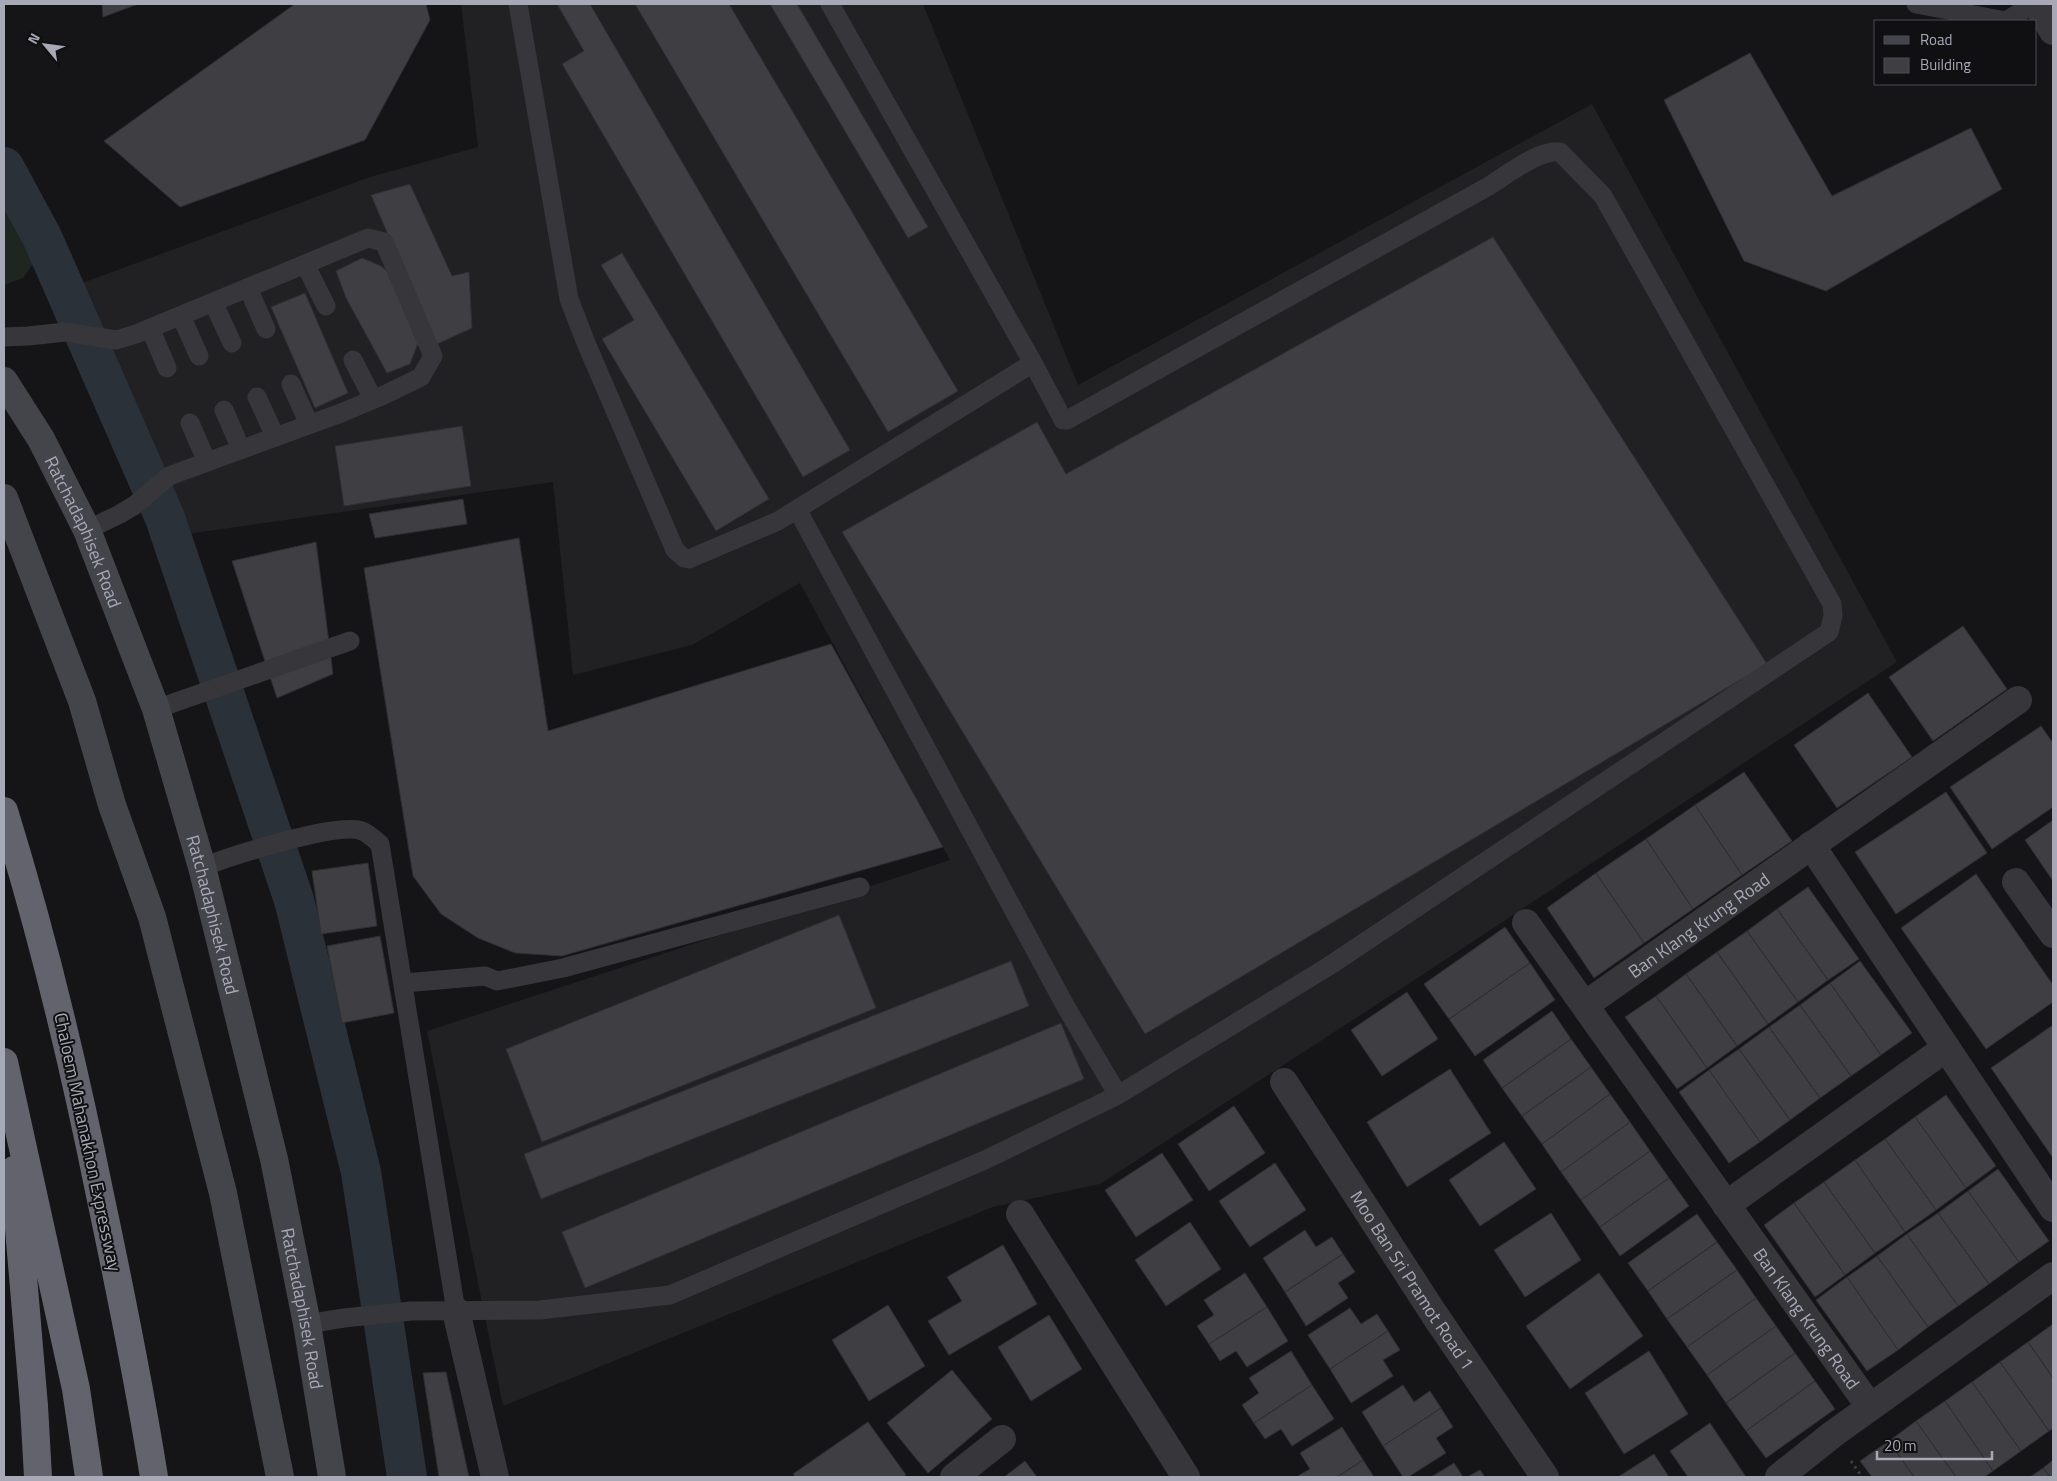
<svg xmlns="http://www.w3.org/2000/svg" width="2057" height="1481" font-family="'Titillium Web',sans-serif">
<style>
.built{fill:#212023}
.green{fill:#1f2620}
.lines{fill:none;stroke-linecap:round;stroke-linejoin:round}
.canal{stroke:#2b3139;stroke-width:40}
.building{fill:#3f3e43;stroke:#2f2e32}
.path{stroke:#3c3c42;stroke-width:3;stroke-dasharray:2.5 4;stroke-linecap:butt}
.service{stroke:#36363b;stroke-width:19}
.minor{stroke:#36363b;stroke-width:28}
.secondary{stroke:#44444b;stroke-width:28}
.motorway{stroke:#62636c;stroke-width:28}
.labels{text-anchor:middle;dominant-baseline:central;stroke-width:4;stroke-linejoin:round;paint-order:stroke}
.street-label{font-size:18px;fill:#a7a9b6;stroke:#100f11}
</style>
<rect width="100%" height="100%" fill="#151416"/>
<path class="built" d="M461,4h462l155,381 514,-281 305,558 -484,319 -313,203 -107,23 -490,199 -76,-375 523,-171 -150,-277 -108,62 -119,30 -20,-193 -366,52 -113,-248 296,-109 108,-30z"/>
<path class="green" d="M4,190l35,65 -16,23 -19,7z"/>
<g class="lines">
<path class="canal" d="M4,167l38,70 123,281 129,382 67,272 46,305"/>
</g>
<path class="building" d="M102,4h36l-35,13z
M295,4h131l4,16 -65,120 -185,67 -76,-66z
M557,4h33l260,446 -47,27 -241,-413 22,-13z
M635,4h94l229,387 -70,41z
M770,4h27l131,223 -20,11z
M1750,53l82,143 139,-68 31,61 -176,102 -82,-30 -80,-161z
M410,184l42,92 17,-4 3,56 -37,17 -64,-150z
M1493,237l274,427 -622,370 -303,-502 195,-110 29,52z
M622,253l147,246 -53,32 -114,-192 32,-19 -33,-55z
M362,258l19,8 14,12 23,65 -8,21 -23,9 -41,-75 -10,-27z
M305,293l43,100 -33,15 -44,-101z
M462,426l9,60 -127,20 -9,-60z
M463,499l4,25 -92,14 -6,-24z
M519,538l29,193 283,-87 112,203 -381,109 -47,-3 -37,-15 -37,-24 -28,-38 -49,-308z
M316,542l17,132 -56,24 -45,-137z
M1963,626l44,63 -74,52 -44,-64z
M1868,693l44,64 -75,51 -43,-63z
M2041,726l12,17v64l-61,42 -42,-62z
M1744,772l48,69 -50,34 -47,-70z
M1946,792l41,61 -91,61 -41,-62z
M1695,805l47,70 -49,34 -47,-70z
M2053,820v61l-28,-41z
M1646,839l47,70 -49,34 -48,-70z
M368,863l9,63 -56,8 -9,-63z
M1596,873l48,70 -50,35 -47,-70z
M1976,874l77,111v17l-67,47 -85,-121z
M1808,887l51,72 -31,21 -51,-71z
M1777,909l51,71 -30,22 -51,-71z
M839,915l37,93 -334,134 -36,-93z
M1505,927l25,36 -81,56 -25,-35z
M1747,931l51,71 -30,22 -51,-72z
M380,936l14,77 -52,10 -15,-77z
M1717,952l51,72 -31,22 -51,-72z
M1011,961l18,45 -488,193 -17,-45z
M1860,961l52,72 -31,22 -51,-72z
M1530,963l25,37 -80,56 -26,-37z
M1686,974l51,72 -30,22 -51,-72z
M1830,983l51,72 -30,21 -51,-71z
M1407,992l31,47 -56,37 -31,-46z
M1656,996l51,72 -30,21 -52,-72z
M1800,1005l51,71 -31,22 -51,-71z
M1552,1011l19,28 -69,49 -19,-28z
M1061,1023l23,56 -499,209 -23,-56z
M2053,1025v133l-62,-90z
M1769,1027l51,71 -30,22 -51,-71z
M1571,1039l20,28 -69,49 -20,-28z
M1739,1049l51,71 -30,22 -51,-72z
M1591,1067l19,27 -68,50 -20,-28z
M1450,1069l41,64 -84,54 -40,-65z
M1709,1070l51,72 -31,21 -50,-71z
M1610,1094l20,28 -69,50 -19,-28z
M1946,1095l50,71 -30,22 -51,-71z
M1234,1106l31,47 -56,38 -31,-47z
M1915,1117l51,71 -30,22 -51,-71z
M1630,1122l20,29 -69,49 -20,-28z
M1885,1139l51,71 -31,22 -50,-72z
M1504,1142l32,47 -56,37 -31,-46z
M1650,1151l19,27 -69,49 -19,-27z
M1162,1153l31,47 -57,37 -31,-47z
M1855,1160l50,72 -30,21 -51,-71z
M1275,1163l31,47 -56,37 -31,-46z
M1998,1169l51,72 -30,21 -51,-71z
M1669,1178l20,28 -69,50 -20,-29z
M1824,1182l51,71 -30,22 -51,-72z
M1968,1191l51,71 -30,22 -51,-71z
M1794,1203l51,72 -30,22 -51,-72z
M1551,1213l30,47 -56,37 -31,-47z
M1938,1213l51,71 -31,22 -51,-72z
M1697,1214l20,28 -69,49 -20,-28z
M1190,1222l31,47 -55,37 -31,-46z
M1305,1230l11,17 16,-10 11,17 -58,38 -22,-34z
M1907,1234l51,72 -30,21 -51,-71z
M1717,1242l20,28 -70,49 -19,-28z
M1003,1245l34,59 -88,51 -21,-34 34,-20 -15,-24z
M1343,1254l12,18 -17,11 10,15 -42,28 -21,-34z
M1877,1256l51,71 -30,23 -51,-73z
M1737,1270l19,28 -69,49 -20,-28z
M1245,1273l22,34 -58,37 -12,-18 17,-11 -10,-15z
M1599,1273l44,63 -73,53 -44,-63z
M1847,1277l51,73 -31,21 -51,-71z
M1756,1298l20,28 -69,49 -20,-28z
M888,1305l37,61 -56,35 -37,-61z
M1267,1307l21,34 -41,26 -11,-16 -16,10 -11,-17z
M1350,1308l11,16 16,-10 11,17 -58,38 -22,-34z
M1049,1315l33,54 -51,32 -33,-54z
M2053,1324v54l-25,-36z
M1776,1326l19,27 -69,50 -19,-28z
M1388,1331l12,19 -17,10 10,16 -42,27 -21,-34z
M2028,1342l25,36v50l-4,3 -49,-69z
M1291,1351l21,34 -58,38 -12,-18 17,-12 -10,-15z
M1649,1351l39,63 -64,40 -39,-61z
M1795,1353l20,28 -69,50 -20,-28z
M2000,1362l49,69 -28,20 -49,-69z
M952,1370l40,49 -64,54 -41,-50z
M446,1372l23,105h-30l-16,-104z
M1815,1381l20,28 -69,49 -20,-27z
M1972,1382l49,69 -28,20 -48,-70z
M1312,1385l22,34 -42,27 -11,-17 -16,10 -11,-16z
M1403,1385l11,17 16,-11 11,17 -58,38 -21,-34z
M1945,1401l48,70 -9,6h-28l-40,-56z
M1441,1408l12,19 -17,11 10,15 -38,24h-5l-20,-31z
M1916,1421l40,56h-42l-25,-36z
M868,1422l38,53 -3,2h-107l-3,-3z
M1710,1423l36,54h-58l-18,-26z
M1342,1427l21,33 -26,17h-41l14,-8 -10,-16z
M1889,1441l25,36h-42l-12,-16z
M1654,1454l15,23h-51z
M1363,1460l11,17h-37z
M2053,1460v17h-3l-7,-9z
M1025,1461l12,16h-33z
M1454,1463l9,14h-32z
M2043,1468l7,9h-20z
M1480,1470l5,7h-18z"/>
<g class="lines">
<path class="path" d="M1851,1461l11,16"/>
<path class="service" d="M518,4l51,295 17,44 89,207 9,8 5,1 89,-38 255,-158 -203,-359
M1916,4l90,17 27,-17
M305,264l21,42
M248,288l18,41
M213,302l19,41
M181,316l18,40
M150,328l17,40
M4,337l24,-1 38,-4 50,8 20,-6 232,-96 16,4 49,114 -12,21 -37,18 -43,18 -172,63 -34,29 -15,9 -33,16
M353,360l20,39
M291,384l18,40
M257,397l18,39
M224,410l17,39
M190,423l17,39
M797,509l269,498 52,88
M156,709l194,-68
M202,867c27,-10 136,-46 160,-36 6,2 13,9 18,13l76,467
M404,983l81,-7 12,5 66,-13 297,-81
M307,1324l37,-6 67,-7 129,-1 130,-15 317,-136 131,-64 211,-129 500,-334 4,-16 -1,-12 -229,-408 -43,-44c-21,-3 -53,23 -71,34l-422,234h-4l-2,-4 -28,-53"/>
<g class="minor">
<path d="M2037,4l16,27"/>
<path d="M1811,845l242,363"/>
<path d="M2016,882l37,52"/>
<path id="s1" d="M1526,923l344,484"/>
<path id="s2" d="M1585,1005l433,-305"/>
<path id="s3" d="M1284,1082l150,232 111,163"/>
<path d="M1726,1205l220,-157"/>
<path d="M1020,1214l166,263"/>
<path d="M456,1311l39,166"/>
<path d="M954,1477l48,-38"/>
<path d="M1779,1477l54,-43 220,-158"/>
</g>
<g class="secondary">
<path id="s4" d="M4,381l37,58 46,91 69,179 46,158 72,292 33,165 25,153"/>
<path d="M4,498l78,203 30,104 40,112 71,276 57,284"/>
</g>
<path class="motorway" d="M4,811c39,126 70,255 96,384 20,94 39,188 54,282
M4,1062l72,327 13,88
M14,1170l20,236 4,71"/>
</g>
<g class="labels">
<g class="street-label">
<text stroke="none"><textPath href="#s4" startOffset="171">Ratchadaphisek Road</textPath></text>
<text stroke="none"><textPath href="#s4" startOffset="576">Ratchadaphisek Road</textPath></text>
<text stroke="none"><textPath href="#s2" startOffset="139">Ban Klang Krung Road</textPath></text>
<text transform="translate(88 1142) rotate(78)">Chaloem Mahanakhon Expressway</text>
<text stroke="none"><textPath href="#s3" startOffset="236">Moo Ban Sri Pramot Road 1</textPath></text>
<text stroke="none"><textPath href="#s4" startOffset="980">Ratchadaphisek Road</textPath></text>
<text stroke="none"><textPath href="#s1" startOffset="485">Ban Klang Krung Road</textPath></text>
</g>
</g>
<rect width="2057" height="1481" fill="none" stroke="#a7a9b6" stroke-width="10"/>
<rect x="1874" y="20" width="162" height="65" fill="#100f11" stroke="#4c4d53"/>
<rect x="1884" y="36" width="25" height="8" fill="#44444b" stroke="#4c4d53"/>
<text x="1920" y="45" font-size="15" fill="#a7a9b6">Road</text>
<rect x="1884" y="58" width="25" height="15" fill="#3f3e43" stroke="#4c4d53"/>
<text x="1920" y="70" font-size="15" fill="#a7a9b6">Building</text>
<g transform="translate(45 45) rotate(299)" stroke="#100f11" stroke-width="4" paint-order="stroke">
<path d="M0-4L9 19L0 12L-9 19Z" fill="#a7a9b6"/>
<text y="-8" font-size="14" font-weight="bold" text-anchor="middle" fill="#a7a9b6">N</text>
</g>
<path d="M1877 1451v8h115v-8" fill="none" stroke="#a7a9b6" stroke-width="2.5"/>
<text x="1884" y="1451" font-size="15" fill="#a7a9b6" stroke="#100f11" stroke-width="4" paint-order="stroke">20 m</text>
</svg>
